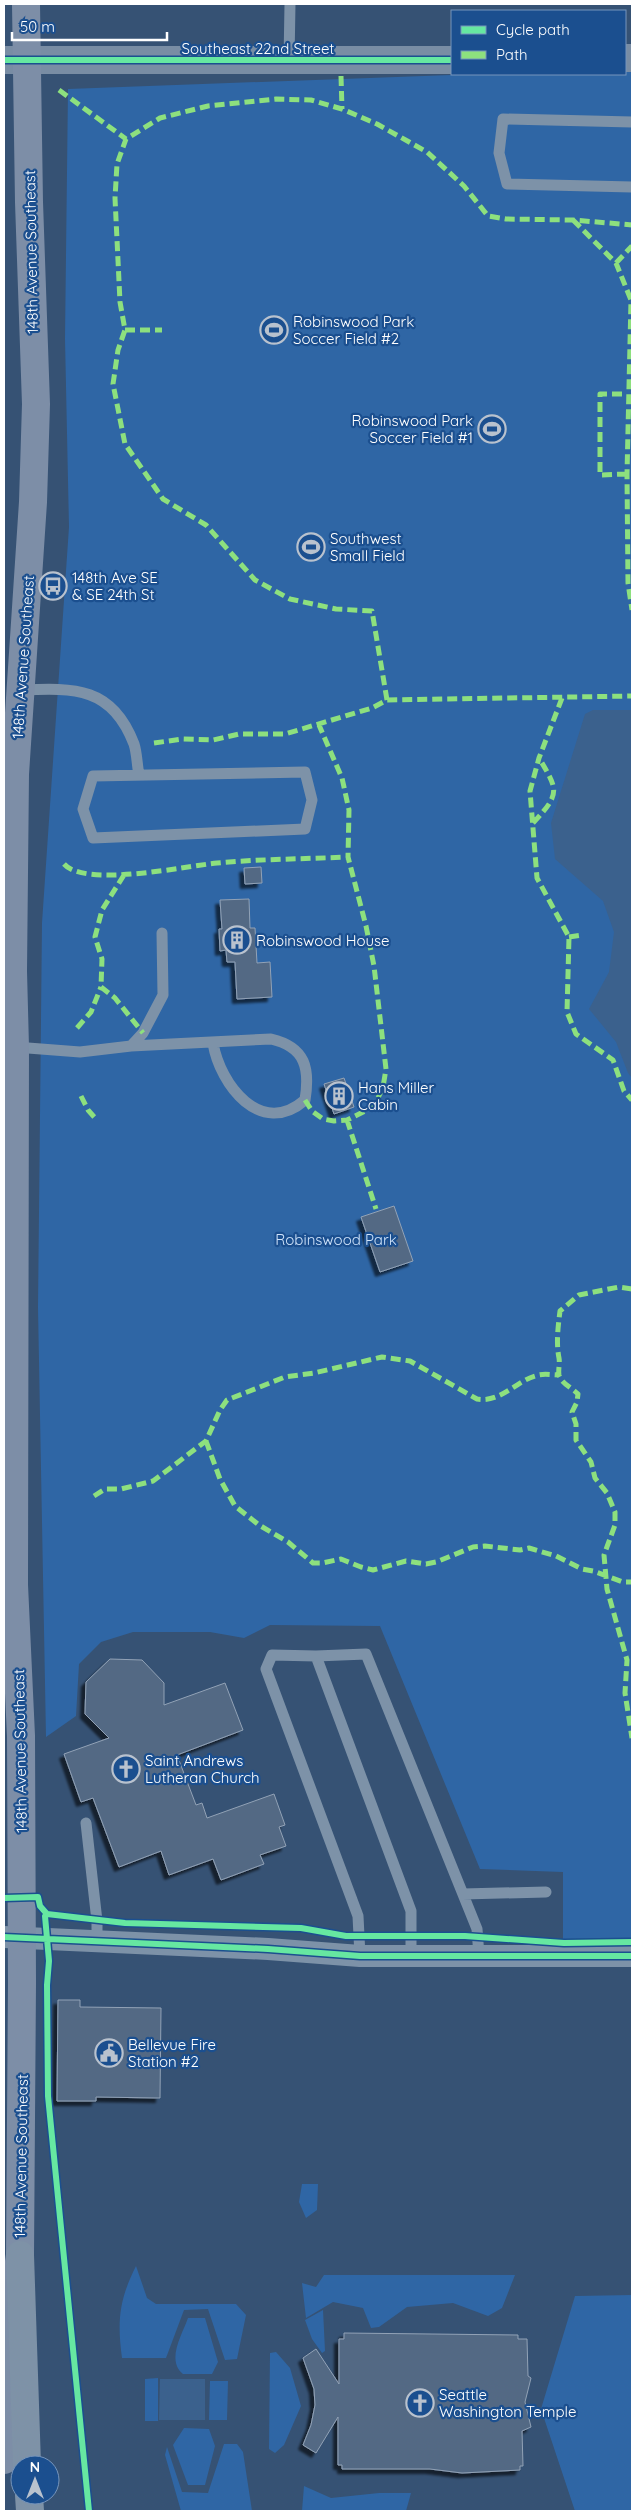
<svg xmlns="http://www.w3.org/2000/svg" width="636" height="2515" font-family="Quicksand,sans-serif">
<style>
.green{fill:#2f66a5}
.water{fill:#3b618d}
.building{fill:#526984;stroke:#92a2b6;filter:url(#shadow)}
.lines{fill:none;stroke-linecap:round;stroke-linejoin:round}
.lane{stroke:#7d92a8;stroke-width:11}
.street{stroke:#7d92a8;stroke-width:22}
.secondary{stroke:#798da4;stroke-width:28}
.primary{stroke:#7d8ea7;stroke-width:28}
.highway{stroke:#7e92a7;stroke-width:28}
.quiet{stroke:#8de07e;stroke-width:5;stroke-dasharray:10 5;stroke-linecap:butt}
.cycleway-casing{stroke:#1b4f8f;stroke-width:9}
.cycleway{stroke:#66e7a1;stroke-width:6}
.labels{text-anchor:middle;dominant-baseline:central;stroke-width:4.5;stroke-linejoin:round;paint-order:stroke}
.street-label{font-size:15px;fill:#fff;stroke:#1b4f8f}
.poi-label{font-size:15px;fill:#fff;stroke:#1b4f8f;text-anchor:start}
.park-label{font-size:15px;fill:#cfe3fa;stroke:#1b4f8f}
</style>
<defs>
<filter id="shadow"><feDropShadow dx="-4.5" dy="4.5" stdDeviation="1" flood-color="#0009"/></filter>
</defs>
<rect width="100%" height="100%" fill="#365274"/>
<path class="green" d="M625,70h7v1875l-69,-6v-67l-83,-3 -100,-243 -110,-1 -26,13 -34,-6h-77l-32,10 -22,22 -3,52 -30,21 -8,-429 4,-385 27,-396 -4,-188 3,-250 410,-15h147z
M302,2184h16l-1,26 -11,8 -7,-16z
M136,2266l11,32 9,6h80l10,11 -9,44 -12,1 -17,-51 -24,1 -18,48h-44c-5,-37 -3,-58 14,-92z
M324,2275h191l-13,33 -14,8 -35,-13 -46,4 -28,20 -8,1 -8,-20 -30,-6 -27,16 -4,-35 14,4z
M632,2295v216h-57l-34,-102 34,-113z
M323,2310l2,41 -3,2 -10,-14 -7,-19z
M188,2318h17l13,44 -6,12h-29c-17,-14 -1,-39 5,-56z
M276,2352l14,16 11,38 -17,39 -9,8 -6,-4 1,-96z
M158,2378v43h-13v-42z
M210,2381h18l-1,39h-18z
M184,2428l25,1 6,17 -10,39h-17l-15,-40z
M224,2444h13l6,8 9,59h-71l-16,-56 2,-8 15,45 26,1z
M304,2486l27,12 48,-5h32l-5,18h-104z"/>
<path class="water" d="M593,710h39v368l-4,-5 -12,-31 -27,-33 20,-37 5,-40 -11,-31 -48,-42 -4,-36 34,-109z
M160,2379h45v41h-46z"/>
<path class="building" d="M261,867l1,16 -17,1 -1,-16z
M249,899l1,29h5l2,35 13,-1 2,35 -35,2 -2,-37h-8l-1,-12 -6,1 -1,-22h3l-2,-29z
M344,1078l10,29 -20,7 -10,-30z
M394,1206l19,55 -33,11 -19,-55z
M110,1659l32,1 22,23v22l61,-22 18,47 -66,25 19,50 6,-2 5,15 67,-24 11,31 -6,2 7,19 -26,9 4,9 -43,16 -8,-21 -44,16 -8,-24 -42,16 -26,-69 -12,4 -17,-48 45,-16 -24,-24 1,-32z
M58,2000h22v7l81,1 -1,90 -64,-1v4h-39z
M344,2333l174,2v4h9l1,37 3,2 -6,24 6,25 -9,4 1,35h-3v4l-58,3 -32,-4h-88v-4h-4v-48l-22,36 -13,-8 8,-20 4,-20 -1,-16 -11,-31 13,-9 23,35v-45h5z"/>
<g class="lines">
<path class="lane" d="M289,61l1,-57
M632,122l-129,-3 -4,34 8,31 125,3
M20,690c54,-2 92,-4 114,54 3,9 3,21 5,31
M305,772l7,28 -7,29 -212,9 -10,-29 10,-33z
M131,1046l12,-13 20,-38 -1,-62
M15,1047l65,5 51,-6 140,-7c35,8 39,30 34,61 -44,38 -85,-15 -92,-57
M316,1656l50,-2 111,275 2,27
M86,1823l11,98v19
M463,1894l83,-2
M360,1956l-2,-40 -92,-247 6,-14 44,1 95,255v44"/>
<path class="street" d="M4,1937l264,12 92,7h272"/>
<path class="secondary" d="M625,58h7
M4,60h448"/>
<path class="primary" d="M5,2359l15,-104 2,-272 -1,-247 -7,-151 1,-538 -2,-76 2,-197 18,-272 3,-98 -7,-202 -3,-198
M4,2460v-120"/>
<path class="highway" d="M20,2255l7,210
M29,2495l1,16"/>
<path class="quiet" d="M341,76l1,33
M59,90l67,49
M573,220l43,43 15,37 -4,174 1,109 4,27
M616,263l16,-17
M125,330h37
M627,474l-27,1v-81h27
M562,698l-23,60 -9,33 7,87 32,59 -2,75 9,22 37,26 11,31 8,9
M387,700l-15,-89 -36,-2 -46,-10 -35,-19 -49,-55 -43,-26 -38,-55 -12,-60 5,-34 7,-20 -5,-28 -5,-104 2,-34 9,-25 34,-21 48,-12 68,-7 35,1 31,9 35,15 50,28 37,34 24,30 18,3 67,1 59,5
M154,743l29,-4 30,1 26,-6h46l87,-26 15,-8 245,-4
M533,823c27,-29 26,-32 6,-65
M64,864c21,24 122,2 153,-1 43,-4 87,-4 131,-6
M124,875l-22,35 -7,27 7,22 -1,28 14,11 28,35
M569,937l14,-2
M77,1028l14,-16 10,-25
M81,1096l7,14 8,9
M305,1100l7,11 11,8 11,2 13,-1 18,-9 11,-9 7,-15 3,-18 -12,-103 -8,-40 -18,-69 1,-47 -7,-32 -23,-53
M347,1120l29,89
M632,1289l-13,-2 -40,8 -19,16c-2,16 -4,32 -1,47 1,6 -1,12 0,17 2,8 13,13 19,19l-1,8 -5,10 4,12v16l15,22 4,16 12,15 8,19v13l-11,30 3,34 20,71 -2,33 7,45
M206,1441l14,38 15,27 24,19 29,17 25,21h9l19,-4 20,8 12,3 33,-9 20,3 10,-2 37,-15 12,-1 35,4 9,-2 27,8 26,13 11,2 30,11h9
M94,1496l11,-7h16l32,-8 53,-40 14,-31 7,-10 58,-23 29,-4 68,-16 28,4 67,38c23,4 38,-17 58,-23 8,-3 16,-1 24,-1"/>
<g class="cycleway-casing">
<path id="cycleway" d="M4,60h448
M4,1898l34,-1 2,9 7,8 78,9 176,5 45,8h119l99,7 68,-1
M47,1914l-2,2 4,45 -2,24 1,111 41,415
M4,1937l264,12 92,7h272"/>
</g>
<use href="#cycleway" class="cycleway"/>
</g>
<defs>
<g id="stadium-ring" transform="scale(1.4375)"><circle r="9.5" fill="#1b4f8f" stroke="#b9c2ce" stroke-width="1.5"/><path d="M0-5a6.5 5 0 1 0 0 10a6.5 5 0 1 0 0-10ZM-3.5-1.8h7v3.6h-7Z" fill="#b9c2ce"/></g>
<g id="bus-ring" transform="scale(1.4375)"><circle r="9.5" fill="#1b4f8f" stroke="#b9c2ce" stroke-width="1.5"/><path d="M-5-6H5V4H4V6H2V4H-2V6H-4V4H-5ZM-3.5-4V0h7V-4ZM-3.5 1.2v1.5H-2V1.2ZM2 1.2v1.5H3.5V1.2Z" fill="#b9c2ce"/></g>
<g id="building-ring" transform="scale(1.4375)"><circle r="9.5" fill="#1b4f8f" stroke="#b9c2ce" stroke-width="1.5"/><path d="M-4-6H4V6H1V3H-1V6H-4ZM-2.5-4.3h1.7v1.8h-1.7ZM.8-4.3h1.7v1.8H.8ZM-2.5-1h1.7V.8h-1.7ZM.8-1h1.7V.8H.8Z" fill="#b9c2ce"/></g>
<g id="church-ring" transform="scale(1.4375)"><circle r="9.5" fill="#1b4f8f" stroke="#b9c2ce" stroke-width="1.5"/><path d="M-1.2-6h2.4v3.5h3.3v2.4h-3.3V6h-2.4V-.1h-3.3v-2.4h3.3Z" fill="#b9c2ce"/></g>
<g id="civic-ring" transform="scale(1.4375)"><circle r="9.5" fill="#1b4f8f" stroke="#b9c2ce" stroke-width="1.5"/><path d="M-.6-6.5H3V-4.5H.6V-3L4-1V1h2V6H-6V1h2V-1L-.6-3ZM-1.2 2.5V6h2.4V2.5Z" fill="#b9c2ce"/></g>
</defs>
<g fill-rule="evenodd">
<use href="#stadium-ring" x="274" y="330"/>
<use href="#stadium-ring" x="492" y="429"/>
<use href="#stadium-ring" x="311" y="547"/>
<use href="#bus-ring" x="53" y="586"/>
<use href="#building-ring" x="237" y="940"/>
<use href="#building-ring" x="339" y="1096"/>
<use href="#church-ring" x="126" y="1769"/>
<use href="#civic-ring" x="109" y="2053"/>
<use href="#church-ring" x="420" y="2403"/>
</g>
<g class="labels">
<g class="street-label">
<text x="258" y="48">Southeast 22nd Street</text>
<text transform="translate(31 252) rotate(-91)">148th Avenue Southeast</text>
<text transform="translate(23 657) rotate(-86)">148th Avenue Southeast</text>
<text transform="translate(20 1751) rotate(-91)">148th Avenue Southeast</text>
<text transform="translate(21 2156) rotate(-89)">148th Avenue Southeast</text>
</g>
<g class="poi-label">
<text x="293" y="321">Robinswood Park<tspan x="293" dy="17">Soccer Field #2</tspan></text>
<text x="473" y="420" text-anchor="end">Robinswood Park<tspan x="473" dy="17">Soccer Field #1</tspan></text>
<text x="330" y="538">Southwest<tspan x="330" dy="17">Small Field</tspan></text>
<text x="72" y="577">148th Ave SE<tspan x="72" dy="17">&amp; SE 24th St</tspan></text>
<text x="256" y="940">Robinswood House</text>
<text x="358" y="1087">Hans Miller<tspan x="358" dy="17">Cabin</tspan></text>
<text x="145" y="1760">Saint Andrews<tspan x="145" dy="17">Lutheran Church</tspan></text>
<text x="128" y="2044">Bellevue Fire<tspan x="128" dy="17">Station #2</tspan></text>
<text x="439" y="2394">Seattle<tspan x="439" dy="17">Washington Temple</tspan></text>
</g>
<g class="park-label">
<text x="336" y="1239">Robinswood Park</text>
</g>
</g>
<rect width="636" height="2515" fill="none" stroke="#ffffff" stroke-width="10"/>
<rect x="451" y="10" width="175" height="65" fill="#1b4f8f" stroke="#7695bc"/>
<rect x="461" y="26" width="25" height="8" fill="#66e7a1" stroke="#7695bc"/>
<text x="496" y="35" font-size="15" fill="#ffffff">Cycle path</text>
<rect x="461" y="51" width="25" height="8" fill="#8de07e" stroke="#7695bc"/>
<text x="496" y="60" font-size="15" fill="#ffffff">Path</text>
<g transform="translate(35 2480)"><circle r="24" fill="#1b4f8f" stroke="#7695bc"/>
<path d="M0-4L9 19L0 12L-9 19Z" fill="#b9c2ce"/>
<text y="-8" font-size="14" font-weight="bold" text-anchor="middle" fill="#ffffff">N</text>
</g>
<path d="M12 32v8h155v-8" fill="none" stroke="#ffffff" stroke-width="2.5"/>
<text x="20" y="32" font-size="15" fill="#ffffff" stroke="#1b4f8f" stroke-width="4" paint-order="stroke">50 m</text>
</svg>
